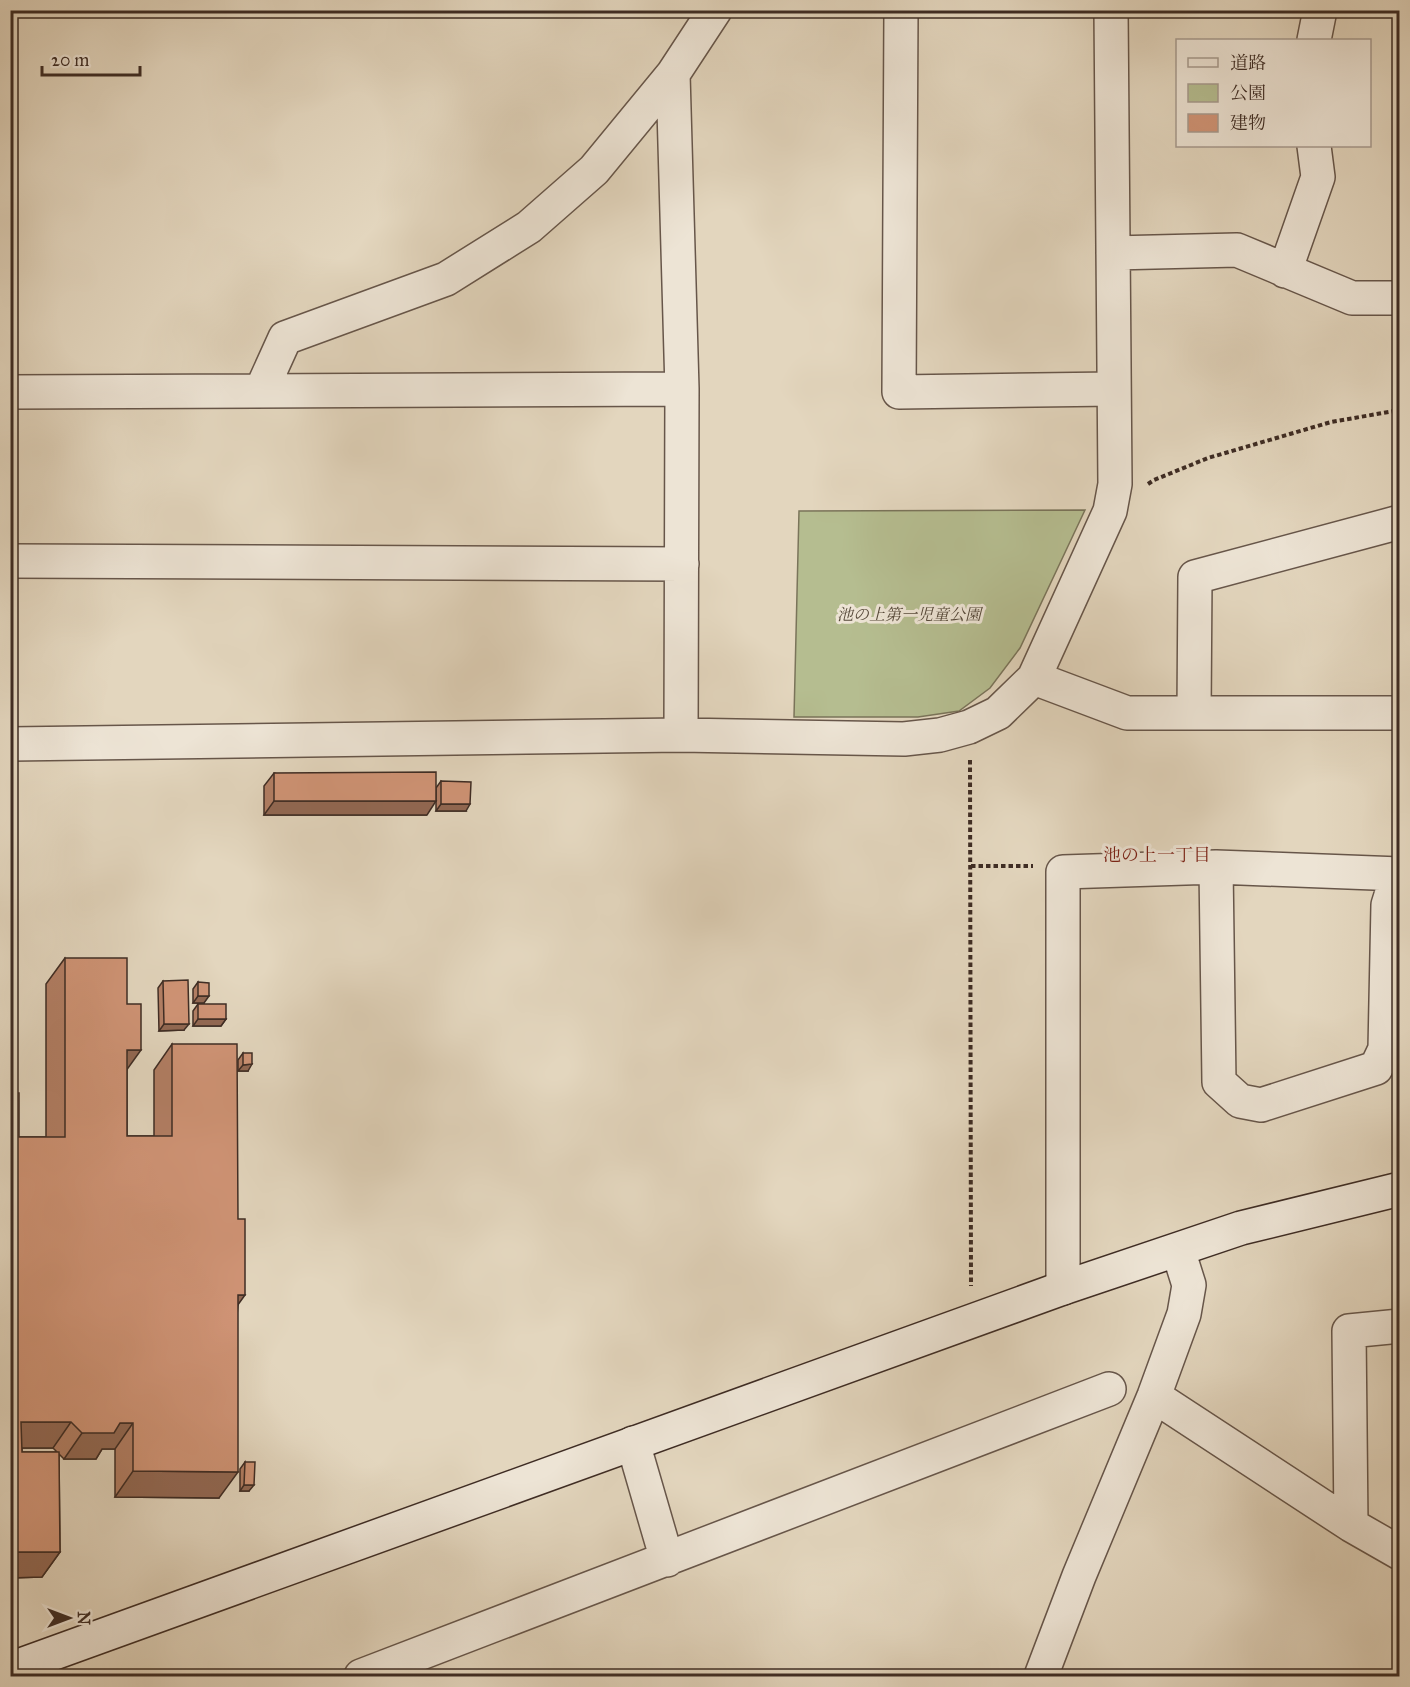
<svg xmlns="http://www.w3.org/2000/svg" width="1410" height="1687" font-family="'IM FELL Great Primer','Noto Serif JP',serif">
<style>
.green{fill:#b5bd90;stroke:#7a745a;stroke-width:1.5}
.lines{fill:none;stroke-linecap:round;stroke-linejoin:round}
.street-casing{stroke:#67564a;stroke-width:36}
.secondary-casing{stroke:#3e2c24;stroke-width:36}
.path{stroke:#3e2c24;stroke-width:4;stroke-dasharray:4.5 3;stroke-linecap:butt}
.street{stroke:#ede4d5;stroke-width:33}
.secondary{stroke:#ede4d5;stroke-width:33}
.wall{fill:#b37f65;stroke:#3e2c24;stroke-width:1.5;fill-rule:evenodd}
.shaded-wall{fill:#926853;stroke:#3e2c24;stroke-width:1.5}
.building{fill:#d09476;stroke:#3e2c24;stroke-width:1.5}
.labels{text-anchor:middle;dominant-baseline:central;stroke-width:6;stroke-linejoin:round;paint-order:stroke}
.park-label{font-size:16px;font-style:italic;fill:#56493a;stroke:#ede4d5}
.neighbourhood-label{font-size:18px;fill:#7a1f14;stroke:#ede4d5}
</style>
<rect width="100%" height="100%" fill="#e3d6be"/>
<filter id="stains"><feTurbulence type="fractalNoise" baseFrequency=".00333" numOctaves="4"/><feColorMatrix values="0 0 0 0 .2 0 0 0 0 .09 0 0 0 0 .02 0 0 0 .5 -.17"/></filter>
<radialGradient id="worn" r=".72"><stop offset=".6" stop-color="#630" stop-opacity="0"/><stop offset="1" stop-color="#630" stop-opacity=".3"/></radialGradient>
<path class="green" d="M1085,510l-65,138 -30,40 -31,23 -41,6h-124l5,-206z"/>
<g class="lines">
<g class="street-casing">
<path id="street" d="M901,10l-2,382 215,-3
M1314,40l6,-30
M673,74l9,315 -1,346
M1113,253l124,-3 115,48h48
M1285,271l33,-94 -4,-31
M261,391l24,-53 161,-59 83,-52 65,-57 79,-96 42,-64
M10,392l672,-3
M10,561l672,3
M1034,678l93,35h273
M1194,713l1,-136 205,-55
M10,744l671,-9 223,4 36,-4 29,-8 29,-14 36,-35 76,-167 5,-27 -4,-474
M1216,867l3,215 21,19 21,4 115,-37 9,-19 3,-144 5,-16 7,-6
M1063,1288v-416l153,-5 184,7
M1154,1396l197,129 49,28
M633,1443l34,117
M1351,1525l-2,-194 51,-5
M361,1676l748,-287
M1041,1676l38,-100 75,-180 30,-82 5,-29 -11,-35"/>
</g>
<g class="secondary-casing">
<path id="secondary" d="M10,1669l1053,-381 178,-60 159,-39"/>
</g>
<path class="path" d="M1148,484l6,-4 54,-22 123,-36 69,-12
M970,760l1,526
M971,866h62"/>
<use href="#street" class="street"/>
<use href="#secondary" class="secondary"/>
</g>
<path class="wall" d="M274,773l153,42h-163v-29z
M441,781l25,30h-30v-23z
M65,958l62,111v67h27v-66l18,-26 66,261 -19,193 -104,-1v-48h-13l-6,10h-32l-5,-5 1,98 -18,25 -32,1 9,-441h27v-153zM22,1448h31l4,4h-35z
M163,981l21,49 -25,1 -1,-43z
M198,982l6,21h-11v-14z
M198,1004l28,15 -5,7h-28v-15z
M243,1053l5,18h-10v-11z
M245,1462l4,29h-9v-22z"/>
<path class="shaded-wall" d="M274,801h162l-9,14h-163z
M441,804h29l-4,7h-30z
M198,996h11l-5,7h-11z
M198,1019h28l-5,7h-28z
M164,1024h25l-5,6 -25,1z
M127,1050h14l-18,25z
M252,1064l-4,7h-10l5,-6z
M238,1295h7l-18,25z
M21,1422h50l-18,26h-43z
M120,1423h13l-18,26h-13l-6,10h-32l18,-26z
M133,1471l105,1 -19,26 -104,-1z
M244,1485h10l-5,6h-9z
M16,1552h44l-18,25 -32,1v-18z"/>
<path class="building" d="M436,772v29h-162v-28z
M441,781l30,1 -1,22h-29z
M65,958h62v46h14v46h-14v86h45v-92h65l1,175h7v76h-7v177l-105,-1v-48h-13l-6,10h-32l-11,-11h-50l1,30h37l1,100h-44v12h-6v-471h9v44h46z
M188,980l1,44h-25l-1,-43z
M198,982l11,1v13h-11z
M198,1004h28v15h-28z
M243,1053h9v11l-9,1z
M245,1462h10l-1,23h-10z"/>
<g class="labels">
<g class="park-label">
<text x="909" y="614">池の上第一児童公園</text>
</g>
<g class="neighbourhood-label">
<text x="1157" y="855">池の上一丁目</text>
</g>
</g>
<rect width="1410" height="1687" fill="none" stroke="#e3d6be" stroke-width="36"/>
<rect x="12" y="12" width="1386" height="1663" fill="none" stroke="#3e2c24" stroke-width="3"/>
<rect x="18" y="18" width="1374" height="1651" fill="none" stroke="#3e2c24" stroke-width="1.5"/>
<rect x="1176" y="39" width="195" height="108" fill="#ede4d5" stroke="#a79a8e" stroke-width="1.5"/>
<rect x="1188" y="58" width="30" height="9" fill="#ede4d5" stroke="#a79a8e" stroke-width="1.5"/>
<text x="1230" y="69" font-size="18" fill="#3e2c24">道路</text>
<rect x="1188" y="84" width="30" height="18" fill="#b5bd90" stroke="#a79a8e" stroke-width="1.5"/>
<text x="1230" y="99" font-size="18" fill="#3e2c24">公園</text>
<rect x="1188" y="114" width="30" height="18" fill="#d09476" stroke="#a79a8e" stroke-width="1.5"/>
<text x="1230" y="129" font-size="18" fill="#3e2c24">建物</text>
<g transform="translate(69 1618) rotate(90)" stroke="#ede4d5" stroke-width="4.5" paint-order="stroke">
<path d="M0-4.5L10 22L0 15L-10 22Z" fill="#3e2c24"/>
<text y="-9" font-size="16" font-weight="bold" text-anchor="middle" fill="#3e2c24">N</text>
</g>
<path d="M42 66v9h98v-9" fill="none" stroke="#3e2c24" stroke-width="3"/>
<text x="51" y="66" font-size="18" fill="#3e2c24" stroke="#ede4d5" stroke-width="4.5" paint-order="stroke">20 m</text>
<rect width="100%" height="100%" filter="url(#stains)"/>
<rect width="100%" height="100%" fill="url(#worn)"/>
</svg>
